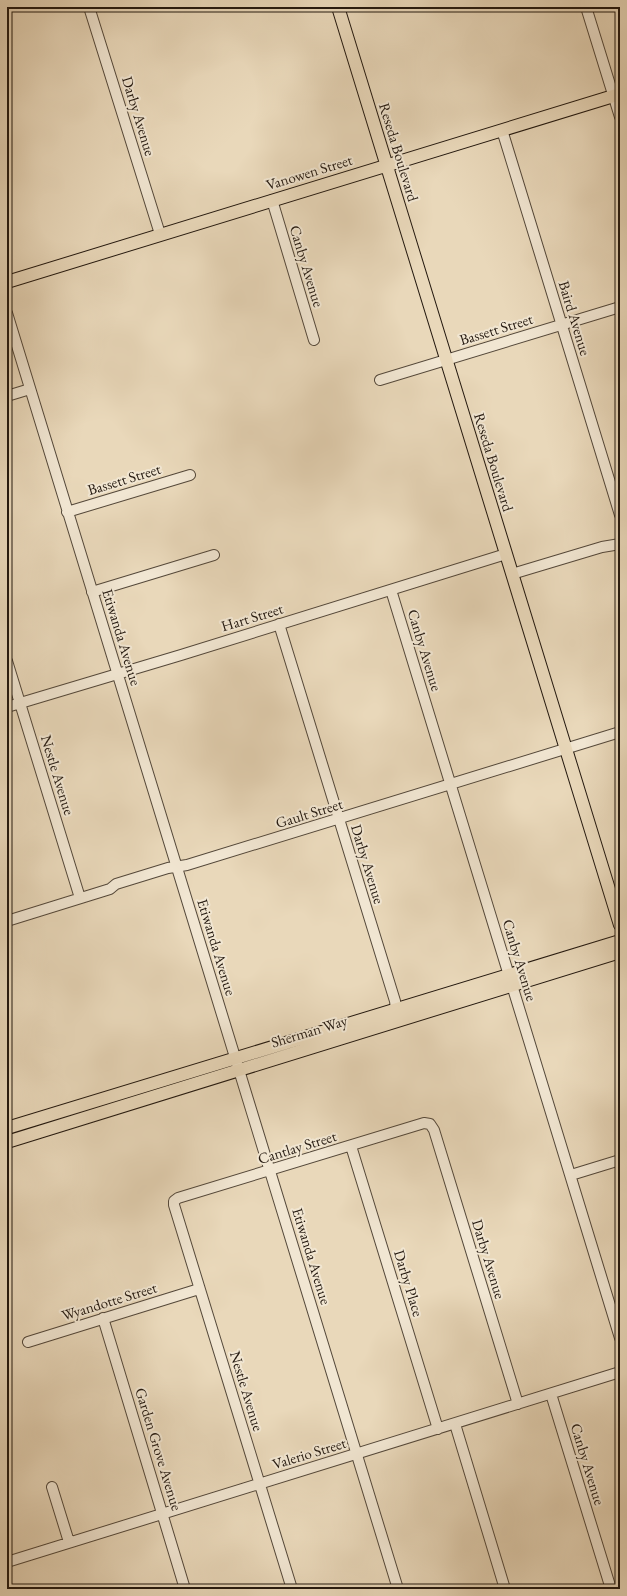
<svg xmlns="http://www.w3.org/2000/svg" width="627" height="1596" font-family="'EB Garamond',serif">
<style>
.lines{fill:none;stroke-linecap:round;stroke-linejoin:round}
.minor-casing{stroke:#54483a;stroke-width:12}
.major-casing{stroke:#23180f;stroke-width:14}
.minor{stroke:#f1e6d2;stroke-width:10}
.major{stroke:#e9d8ba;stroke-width:12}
.labels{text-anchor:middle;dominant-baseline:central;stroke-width:4;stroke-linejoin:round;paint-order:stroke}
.street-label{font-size:15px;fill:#23180f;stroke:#f1e6d2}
</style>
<rect width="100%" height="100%" fill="#e9d8ba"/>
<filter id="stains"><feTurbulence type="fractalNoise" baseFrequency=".005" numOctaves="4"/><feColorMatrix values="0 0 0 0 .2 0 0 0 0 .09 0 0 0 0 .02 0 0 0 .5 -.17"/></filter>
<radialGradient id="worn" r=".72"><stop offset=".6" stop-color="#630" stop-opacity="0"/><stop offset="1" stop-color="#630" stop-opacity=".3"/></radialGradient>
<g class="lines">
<g class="minor-casing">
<path id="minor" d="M89,7l71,227
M586,7l34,110
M502,130l118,385
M272,200l42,140
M7,313l391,1276
M380,380l240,-73
M7,396l23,-7
M67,512l123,-37
M512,574l90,-27 18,-3
M391,590l229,748
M92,592l122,-37
M279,624l116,377 2,16
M7,661l73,237
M7,707l174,-52 325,-101
M7,921l103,-32 6,-5 52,-16 19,-3 433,-133
M351,1146l87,283
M571,1175l49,-15
M103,1318l82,271
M28,1342l171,-53
M551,1394l60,195
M455,1424l50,165
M52,1487l17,55
M7,1562l613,-190
M292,1589l-118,-384v-4l4,-3 246,-75 6,1 4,6 84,274"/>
</g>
<g class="major-casing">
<path id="major" d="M338,7l282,918
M7,282l613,-188
M7,1128l613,-187
M7,1142l613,-190"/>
</g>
<use href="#minor" class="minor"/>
<use href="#major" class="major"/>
</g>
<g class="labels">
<g class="street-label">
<text transform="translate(139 116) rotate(73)">Darby Avenue</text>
<text transform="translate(399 152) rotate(73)">Reseda Boulevard</text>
<text transform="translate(309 172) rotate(-17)">Vanowen Street</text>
<text transform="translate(307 266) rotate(73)">Canby Avenue</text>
<text transform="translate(575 318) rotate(73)">Baird Avenue</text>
<text transform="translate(496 329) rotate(-17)">Bassett Street</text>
<text transform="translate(494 462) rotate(73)">Reseda Boulevard</text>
<text transform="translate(124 479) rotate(-17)">Bassett Street</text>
<text transform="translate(252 617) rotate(-17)">Hart Street</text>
<text transform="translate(122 637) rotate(73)">Etiwanda Avenue</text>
<text transform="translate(425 650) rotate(73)">Canby Avenue</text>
<text transform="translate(58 775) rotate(73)">Nestle Avenue</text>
<text transform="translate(309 813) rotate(-17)">Gault Street</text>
<text transform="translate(368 864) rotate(73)">Darby Avenue</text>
<text transform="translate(217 947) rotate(73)">Etiwanda Avenue</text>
<text transform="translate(520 960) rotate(73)">Canby Avenue</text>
<text transform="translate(309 1031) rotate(-17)">Sherman Way</text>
<text transform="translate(297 1147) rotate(-17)">Cantlay Street</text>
<text transform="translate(312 1256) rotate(73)">Etiwanda Avenue</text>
<text transform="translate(489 1259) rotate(73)">Darby Avenue</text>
<text transform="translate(409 1283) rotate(73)">Darby Place</text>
<text transform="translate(109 1301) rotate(-17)">Wyandotte Street</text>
<text transform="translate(247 1391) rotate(73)">Nestle Avenue</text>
<text transform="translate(159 1449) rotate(73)">Garden Grove Avenue</text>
<text transform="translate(309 1453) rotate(-17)">Valerio Street</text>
<text transform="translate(588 1464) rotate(73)">Canby Avenue</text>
</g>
</g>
<rect width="627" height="1596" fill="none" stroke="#e9d8ba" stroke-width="24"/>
<rect x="8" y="8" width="611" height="1580" fill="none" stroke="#23180f" stroke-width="2"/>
<rect x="12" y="12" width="603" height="1572" fill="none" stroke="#23180f"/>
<rect width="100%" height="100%" filter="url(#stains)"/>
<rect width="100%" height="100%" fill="url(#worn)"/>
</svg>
